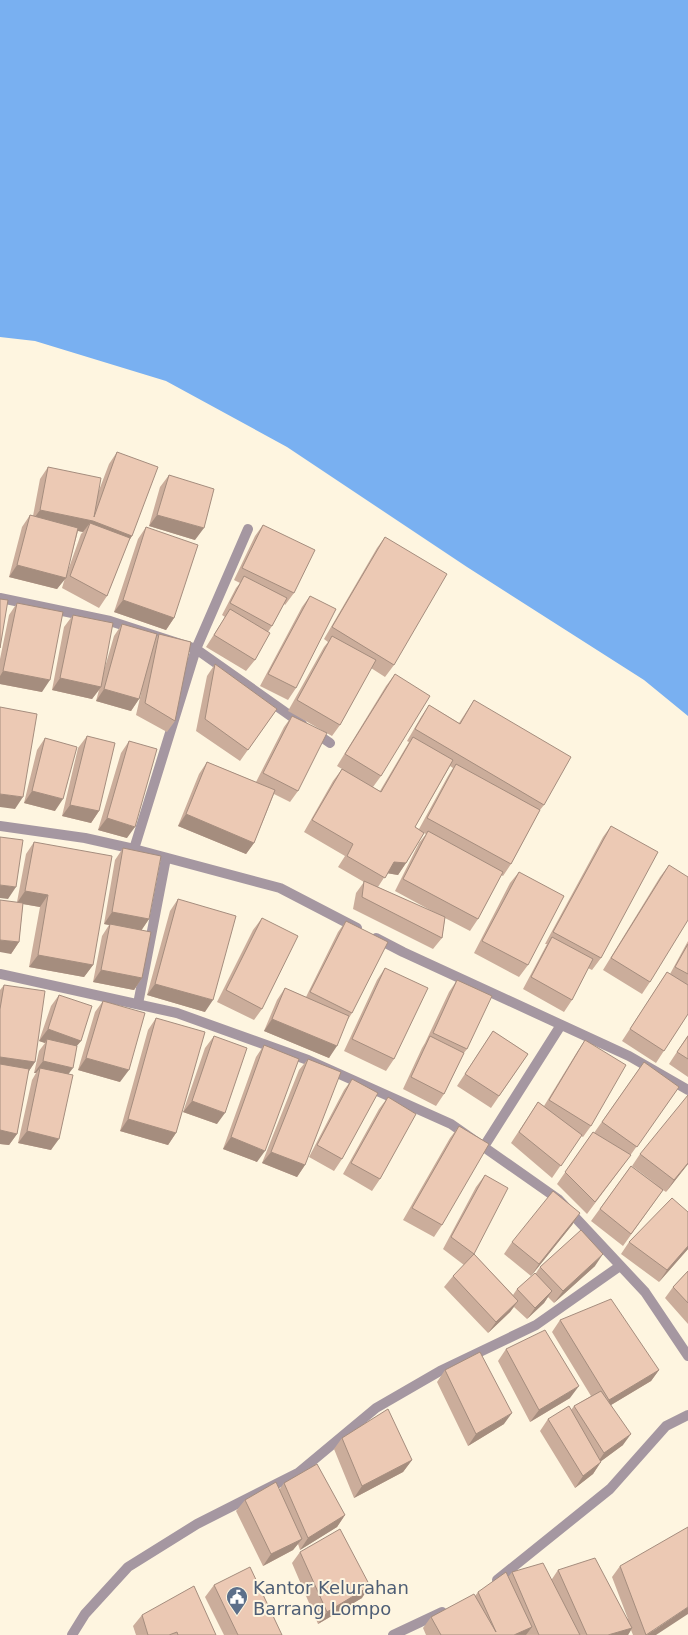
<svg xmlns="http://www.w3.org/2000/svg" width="688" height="1635" font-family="'DejaVu Sans',sans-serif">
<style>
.water{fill:#79b0f1}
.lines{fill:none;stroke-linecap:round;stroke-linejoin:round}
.street{stroke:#a597a1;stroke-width:10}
.wall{fill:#cbad9b;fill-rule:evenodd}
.shaded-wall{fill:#a58d7e}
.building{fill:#ecc9b4;stroke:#a58d7e}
.labels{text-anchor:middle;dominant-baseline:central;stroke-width:4;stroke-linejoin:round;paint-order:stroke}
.service-label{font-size:18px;fill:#4e5e75;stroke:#fef5e0;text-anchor:start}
</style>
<rect width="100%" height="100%" fill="#fef5e0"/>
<path class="water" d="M0,0h688v716l-44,-36 -177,-113 -180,-120 -121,-66 -131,-40 -35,-4z"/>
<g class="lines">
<path class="street" d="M0,598l110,23 86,28 106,75
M314,732l16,11
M0,826l85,12 49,11 146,39 77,40
M134,849l62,-200 52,-120
M376,938l27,14 226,104 59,34
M0,974l177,39 131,47 143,64 107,75 87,93 43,64
M138,1004l28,-146
M483,1148l78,-123
M497,1580l113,-91 56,-63 22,-11
M72,1635l13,-21 43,-47 69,-43 101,-51 78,-65 64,-37 96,-46 84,-59
M393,1635l49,-23"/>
</g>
<path class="wall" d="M117,452l15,84 -4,6 -21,54 -8,12 -37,-20 3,-10 -8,11 -48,-12 13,-50 8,-12 3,1 7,-37 8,-12 50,26 11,-29zM78,531l5,1 -2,2 -15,42z
M169,475l26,65 -46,-14 11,-39z
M263,525l31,68 -9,12 -1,-1 -12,22 -4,6 -13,28 -9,11 -40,-24 19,-30 -3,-2 14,-27 4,-5 -6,-3 21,-44z
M146,527l28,91 -8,12 -52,-18 24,-73z
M385,537l9,128 -9,12 -14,-9 -31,57 -8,11 -44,-25 36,-64 4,-5 -4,-3 53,-91z
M310,596l-14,92 -8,12 -28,-14 42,-79z
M17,603l25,89 -42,-8v-25l9,-44z
M73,615l30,59 11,-38 8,-12 33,15 4,-5 16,87 -8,11 -31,-17 6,-26 -3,10 -8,12 -35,-10 3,-11 -7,9 -40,-9 12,-63z
M215,664l62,45 -37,52 -44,-30 11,-55z
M395,674l-14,102 -8,11 7,4 29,-49 -2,-1 14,-24 8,-12 30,18 15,-23 70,105 -4,5 -29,54 -8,12 -2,-1 -23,44 -8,12 -25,-13 -3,20 -9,11 -80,-40 3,-16 8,-11 -26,-15 7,-11 -41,-24 29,-51 9,-12 13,8 -18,-11 49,-80zM450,766l3,2 -5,8 -29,53 -4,-2zM424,833l2,1 -7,9 -24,48 46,25 -63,-29 9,-14 11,2 8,-12z
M292,716l6,75 -8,11 -16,-8 -20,49 -8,11 -68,-28 21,-52 8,-12 49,20 28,-55z
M87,736l12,75 -8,12 -29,-7 16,-68z
M45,738l10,73 -31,-8 13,-53z
M129,741l-2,97 -29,-8 23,-77z
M611,826l-10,132 -9,12 -4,-2 -16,32 -8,12 -41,-23 24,-45h-2l58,-107z
M34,842l59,123 -9,12 -55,-10 11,-60 -17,-3 -4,38 -8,12 6,-52 9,-48z
M123,848l26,71 -8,11 1,48 -8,12 -41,-8 9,-46 7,-11 -5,-1 11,-64z
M669,865l-19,117 -8,12 -39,-24 57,-93z
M519,872l9,93 -9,12 -45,-24 36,-70z
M178,899l27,113 -58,-17 23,-84z
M262,918v91l-8,11 -37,-18 36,-72z
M346,921l6,92 -5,8 -18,37 -65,-27 13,-31 8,-12 21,9 32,-65z
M688,941v73l-32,49 -34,-22 45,-69 3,2z
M385,968l9,91 -8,12 -42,-20 33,-71z
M457,980l10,69 -3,4 -20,41 -8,12 -33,-17 19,-41 3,-5 24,-51z
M4,985l31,77 -7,10 -11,62 -8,11 -9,-1v-154z
M59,995l22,46 -4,4 -9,29 -17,76 -33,-7 14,-63 4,-7h-2l5,-22 6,-8 -6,-2 12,-35z
M103,1001l17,81 -42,-12 17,-58z
M156,1018l20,115 -8,12 -48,-14 28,-101z
M493,1031l35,23 -37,54 -34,-22z
M688,1035v42l-19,-13z
M214,1036l3,88 -34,-12 22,-64z
M585,1040l6,86 -8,11 -2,-1 -29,42 -41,-35 27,-41 6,4 33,-54z
M264,1045l-7,117 -34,-13 33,-92z
M308,1059l-3,106 -8,12 -35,-14 37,-93z
M644,1062l35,25 -57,80 -35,47 -30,-30 36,-52 1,1z
M352,1079l-10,80 -8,12 -25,-14 35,-67z
M388,1097l-8,82 -8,12 -29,-17 36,-65z
M459,1126l-17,99 -8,12 -31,-17 47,-82z
M640,1154l48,10 -22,28 -3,-2 -40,56 -32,-25 40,-55 29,21 -28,-21z
M485,1175l-11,79 39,41 4,-6 19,-16 4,-6 55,-1 -41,37 -6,-6 -4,6 -17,16 -13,-12 -4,5 -22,21 -44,-46 9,-11 11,-11 -21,-16 33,-62z
M580,1213l-8,12 -41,51 -27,-22 8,-12z
M629,1242l59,7 -29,33 -38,-28z
M688,1271v53l-23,-26 8,-11z
M560,1320l99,50 -8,11 -40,24 12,40 -22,16 -8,13 -18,14 -35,-57 8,-12 23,-9 3,-4 17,-10 -39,-64z
M506,1349l64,49 -40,24 -32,-61z
M445,1370l59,54 -36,22 -31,-64z
M342,1438l70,22 -9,12 -49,26 -20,-49z
M284,1483l61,32 -8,12 -37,23 -2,-6 -5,6 -30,16 -27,-55 9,-11 34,-10z
M300,1552l62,46 -44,26 -26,-61z
M620,1566l36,69h-23l-2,-5 -3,5h5h-207l-3,-7 8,-11 44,-21 3,-4 31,-16 3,-4 40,7 6,-9 70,49 -16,-42z
M214,1585l68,50h-58l-19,-38z
M142,1615l74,20h-80l-3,-9z"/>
<path class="shaded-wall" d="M40,510l53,11 39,15 -8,12 -34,-25 -7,9 -51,-11z
M157,515l47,13 -9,12 -46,-14z
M17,565l49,13 -9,11 -48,-12z
M123,600l51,18 -8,12 -52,-18z
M3,671l47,9 -8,12 -42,-8v-8z
M60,678l41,9 -9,12 -40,-9z
M104,689l35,10 -8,12 -35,-10z
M32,791l31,8 -8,12 -31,-8z
M0,794l23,3 -8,12 -15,-2z
M70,805l29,6 -8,12 -29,-7z
M186,814l68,29 -8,11 -68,-28z
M107,818l28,9 -8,11 -29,-8z
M394,862l12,1 -8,12 -12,-2z
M0,885l16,2 -8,12 -8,-1z
M25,891l23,4 -8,12 -23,-4z
M112,912l37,7 -8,12 -37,-7z
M0,940l19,2 -8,12 -11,-2z
M38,955l55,10 -9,12 -55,-10z
M101,970l41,8 -8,12 -41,-8z
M155,984l58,16 -8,12 -58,-17z
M272,1019l65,27 -8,12 -65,-27z
M48,1029l33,12 -9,11 -25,-13 -2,4 -6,-2z
M0,1057l35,5 -8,12 -27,-4z
M86,1058l43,12 -9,12 -42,-12z
M43,1061l30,7 -9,12 -24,-12 -4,5h-2z
M192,1101l33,12 -8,11 -34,-12z
M128,1119l48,14 -8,12 -48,-14z
M0,1130l17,4 -8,11 -9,-1z
M27,1131l32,8 -8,11 -33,-7z
M231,1137l34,14 -8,11 -34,-13z
M271,1152l34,13 -8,12 -35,-14z
M688,1163v1l-22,28 8,-12z
M580,1213l-8,12 -41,51 8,-12z
M688,1246v3l-29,33 8,-12z
M603,1254l-8,12 -41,37 9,-12z
M552,1291l-8,12 -17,16 8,-11z
M518,1301l-8,11 -22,21 8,-11z
M659,1370l-8,11 -50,30 8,-11z
M579,1386l-9,12 -40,24 9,-12z
M512,1413l-8,11 -36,22 8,-12z
M631,1434l-8,11 -27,20 8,-12z
M412,1460l-9,12 -49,26 8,-12z
M601,1462l-8,12 -18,14 8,-12z
M345,1515l-8,12 -37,23 8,-12z
M302,1539l-9,11 -30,16 8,-12z
M370,1586l-8,12 -44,26 9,-12z
M688,1607v7l-32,21h-9z
M532,1627l-6,8h-12z
M632,1628l-4,7h-20z"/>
<path class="building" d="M117,452l41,15 -26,69 -39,-15 -53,-11 8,-43 53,11 -7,39z
M169,475l45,14 -10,39 -47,-13z
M30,515l48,13 -12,50 -49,-13z
M90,523l40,15 -23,58 -37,-20z
M263,525l52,25 -21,43 -52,-25z
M146,527l52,18 -24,73 -51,-18z
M385,537l62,37 -53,91 -62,-38z
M244,576l43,22 -15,28 -42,-23z
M310,596l26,13 -40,79 -28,-14z
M0,599l8,1 -8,48z
M17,603l46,9 -13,68 -47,-9z
M230,609l40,24 -15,27 -41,-25z
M73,615l40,8 -12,64 -41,-9z
M122,624l35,10 -18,65 -35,-10z
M159,634l32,8 -16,79 -30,-18z
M332,636l44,24 -36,65 -43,-25z
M215,664l62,45 -29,41 -43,-31z
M395,674l35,22 -49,80 -36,-22z
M474,700l97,57 -27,48 -129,-76 14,-24 31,19z
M0,707l37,7 -14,83 -23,-3z
M292,716l35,17 -29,58 -35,-18z
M87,736l28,7 -16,68 -29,-6z
M413,737l40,23 -38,67 9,6 -18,30 -12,-1 -9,16 -38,-22 6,-12 -41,-24 30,-51 39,23z
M45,738l32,9 -14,52 -31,-8z
M129,741l28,8 -22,78 -28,-9z
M207,762l68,28 -21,53 -68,-29z
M456,764l84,46 -29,54 -84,-46z
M611,826l47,26 -57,106 -48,-26z
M428,831l75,41 -25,47 -75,-40z
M0,837l23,3 -7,47 -16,-2z
M34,842l78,14 -19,109 -55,-10 10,-60 -23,-4z
M123,848l38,8 -12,63 -37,-7z
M669,865l19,12v43l-38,62 -39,-24z
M519,872l45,24 -36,69 -46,-24z
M364,881l81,36 -3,21 -80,-41z
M178,899l58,17 -23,84 -58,-16z
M0,900l23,3 -4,39 -19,-2z
M262,918l36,18 -36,73 -36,-19z
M346,921l42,21 -36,71 -42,-21z
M110,924l41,8 -9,46 -41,-8z
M552,937l41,22 -21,41 -41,-23z
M688,944v30l-13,-7z
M385,968l43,20 -34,71 -42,-20z
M667,972l21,13v29l-24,37 -34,-22z
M457,980l35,16 -25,53 -34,-16z
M4,985l41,6 -10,71 -35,-5v-48z
M285,988l64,28 -12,30 -65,-27z
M59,995l33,11 -11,35 -33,-12z
M103,1001l42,12 -16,57 -43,-12z
M156,1018l49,14 -29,101 -48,-14z
M493,1031l35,23 -29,42 -34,-22z
M214,1036l33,12 -22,65 -33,-12z
M430,1036l34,17 -20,41 -33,-17z
M688,1036v23l-11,-7z
M47,1039l30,7 -4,22 -30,-7z
M585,1040l41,25 -35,61 -42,-26z
M264,1045l35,14 -34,92 -34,-14z
M308,1059l33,13 -36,93 -34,-13z
M644,1062l35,25 -42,60 -35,-25z
M0,1064l29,5 -12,65 -17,-4z
M40,1068l33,7 -14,64 -32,-8z
M352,1079l26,14 -36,66 -25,-14z
M688,1095v68l-14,17 -34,-26z
M388,1097l28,17 -36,65 -29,-16z
M538,1102l44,33 -21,31 -42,-34z
M459,1126l30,18 -47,81 -30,-17z
M593,1132l38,23 -36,47 -30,-30z
M631,1166l32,24 -32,44 -31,-25z
M485,1175l23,13 -34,66 -23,-17z
M553,1191l27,22 -41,51 -27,-22z
M672,1198l16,14v34l-21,24 -38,-28z
M581,1230l22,24 -40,37 -23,-24z
M474,1254l44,47 -22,21 -43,-46z
M688,1271v32l-15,-16z
M535,1273l17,18 -17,17 -18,-19z
M611,1299l48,71 -50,30 -49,-80z
M545,1330l34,56 -40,24 -33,-61z
M480,1352l32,61 -36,21 -31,-64z
M601,1391l30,43 -27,19 -30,-47z
M569,1406l32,56 -18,14 -35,-57z
M388,1409l24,51 -50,26 -20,-48z
M317,1464l28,51 -37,23 -24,-55z
M276,1482l26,57 -31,15 -26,-54z
M688,1527v80l-42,28 -26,-69z
M340,1529l30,57 -43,26 -27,-60z
M595,1558l37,70 -24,7h-21l-29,-65z
M543,1563l37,72h-41l-27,-63z
M250,1567l32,68h-44l-24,-50z
M506,1572l26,55 -18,8h-73l-10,-18 43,-23 22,38 -18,-40z
M194,1586l22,49h-38l-1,-3 -8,3h-21l-6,-20z"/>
<defs>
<g id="civic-pin" transform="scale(1.125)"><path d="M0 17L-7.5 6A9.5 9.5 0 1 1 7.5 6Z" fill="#5c6f8a" stroke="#fef5e0"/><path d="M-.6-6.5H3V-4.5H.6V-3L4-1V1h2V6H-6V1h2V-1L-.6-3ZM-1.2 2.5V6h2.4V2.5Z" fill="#fff"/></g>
</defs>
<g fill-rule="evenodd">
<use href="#civic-pin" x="237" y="1597"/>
</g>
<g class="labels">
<g class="service-label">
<text x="253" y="1587">Kantor Kelurahan<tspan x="253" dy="21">Barrang Lompo</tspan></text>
</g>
</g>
</svg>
